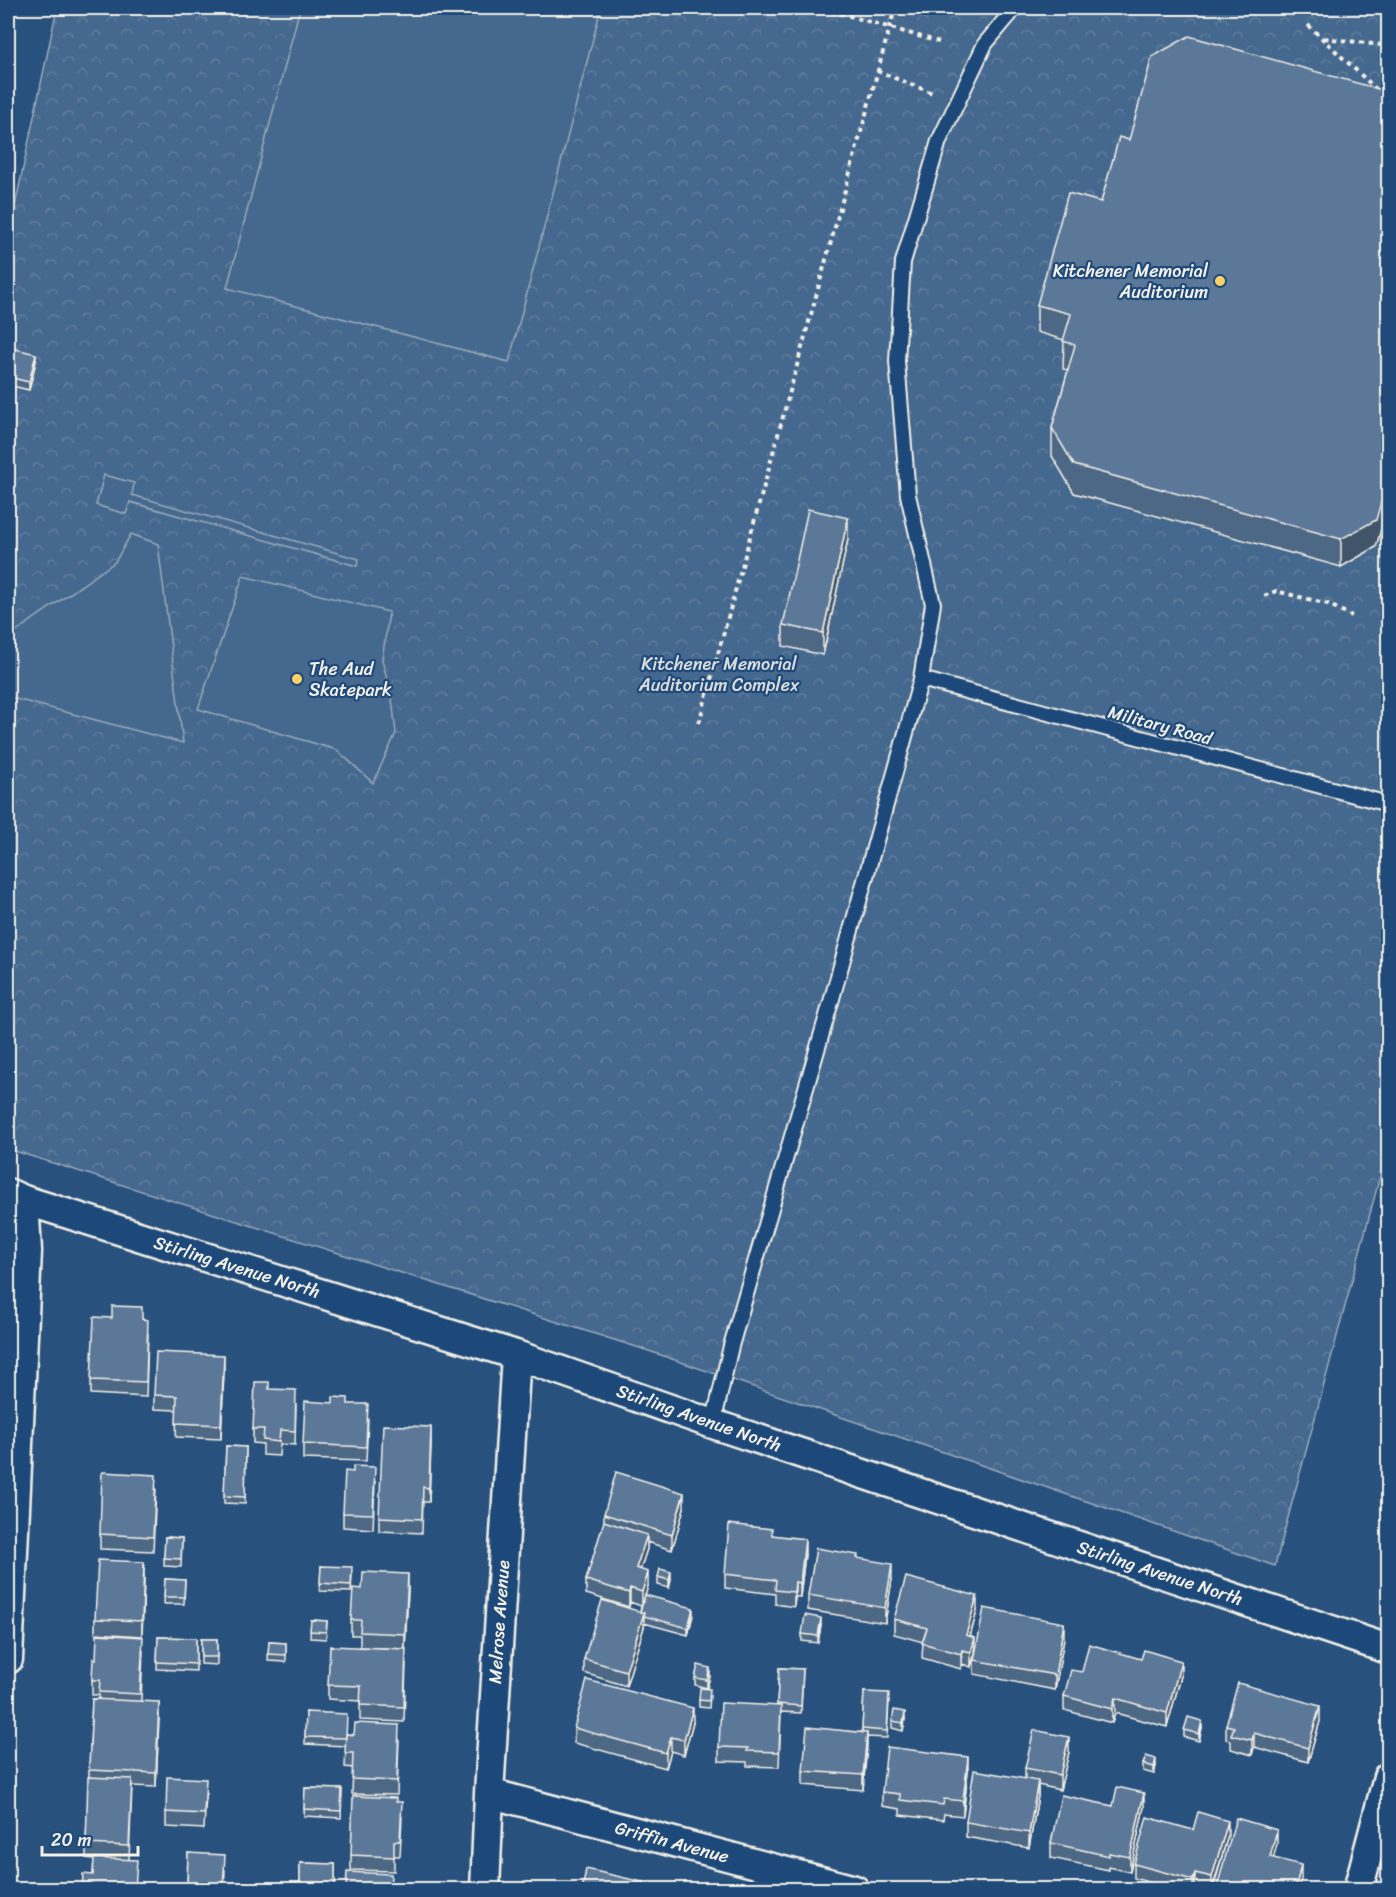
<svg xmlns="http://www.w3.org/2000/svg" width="1396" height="1897" font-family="Sriracha,sans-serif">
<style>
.park{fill:url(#park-crowns);stroke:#9cacbb;stroke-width:1.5}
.pitch{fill:#45688e;stroke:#9cacbb;stroke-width:1.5}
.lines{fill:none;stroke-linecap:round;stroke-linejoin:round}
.lane-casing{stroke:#f4f1e8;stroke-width:18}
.street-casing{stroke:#f4f1e8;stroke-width:33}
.path{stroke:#f4f1e8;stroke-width:4;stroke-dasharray:4.5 4.5;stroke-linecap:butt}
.lane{stroke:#1f4a7a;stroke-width:14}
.street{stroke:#1f4a7a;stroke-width:28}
.wall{fill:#4e6784;stroke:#f4f1e8;stroke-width:1.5}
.shaded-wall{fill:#40546b;stroke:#f4f1e8;stroke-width:1.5}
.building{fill:#5b7899;stroke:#f4f1e8;stroke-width:1.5}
.poi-dot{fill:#ffd166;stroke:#1f4a7a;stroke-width:2}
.labels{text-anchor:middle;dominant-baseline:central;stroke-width:4.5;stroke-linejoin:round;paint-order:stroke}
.poi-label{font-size:18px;fill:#f4f1e8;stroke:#1f4a7a;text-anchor:end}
.park-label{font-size:18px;fill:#dadcda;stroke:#1f4a7a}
.street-label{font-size:18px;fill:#f4f1e8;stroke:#1f4a7a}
</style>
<defs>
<pattern id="park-crowns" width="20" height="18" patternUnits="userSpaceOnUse" patternTransform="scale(1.5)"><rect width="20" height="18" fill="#45688e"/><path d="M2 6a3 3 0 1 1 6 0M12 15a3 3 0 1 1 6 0" fill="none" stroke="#607e9e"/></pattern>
</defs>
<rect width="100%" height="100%" fill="#28517e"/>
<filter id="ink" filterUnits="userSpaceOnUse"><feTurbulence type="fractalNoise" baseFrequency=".0167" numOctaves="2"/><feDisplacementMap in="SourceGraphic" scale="12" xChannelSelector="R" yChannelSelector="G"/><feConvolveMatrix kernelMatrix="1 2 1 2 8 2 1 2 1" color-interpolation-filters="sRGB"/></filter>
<g filter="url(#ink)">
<path class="park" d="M57,8h1331v1139l-113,419 -629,-216 -638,-201v-910z"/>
<path class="pitch" d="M300,8h301l-92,354 -282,-74z
M104,475l30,8 -2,12 227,64 -2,7 -227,-64 -4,12 -30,-9z
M131,534l27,10 25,199 -175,-46v-60l107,-75z
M243,576l146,36 -7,48 10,39 4,34 -23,50 -36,-33 -139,-41z"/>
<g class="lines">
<g class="lane-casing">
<path id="lane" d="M921,679l467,125
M713,1424l18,-78 100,-344 90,-323 12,-75 -25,-109 -11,-134 6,-99 36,-121 46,-97 30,-36"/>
</g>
<g class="street-casing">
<path id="street" d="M8,1193l16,7 492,155 197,69 675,225
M8,1659l19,-408 -3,-51
M489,1793l366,97
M485,1890l4,-97 27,-438
M1358,1890l30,-113"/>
</g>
<path class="path" d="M804,8l39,6 96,28
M1308,25l69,65
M1324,38l58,7 6,-1
M877,71l58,23
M1264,596l12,-5 52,13 24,12
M699,723l196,-715"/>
<use href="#lane" class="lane"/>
<use href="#street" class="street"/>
</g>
<path class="wall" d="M1389,92v420l-3,-1 -10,36 -35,20 -267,-74 -22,-37v-28l16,-58 -5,-1 1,-29 -27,-8v-27l64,-103 28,-62z
M36,361l-7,29 -21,-5v-16z
M848,539l-25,116 -40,-9v-21z
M142,1319l6,15 -2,63 -55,-3v-14z
M224,1370l-3,69 -45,-2 1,-27 -23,-1v-14z
M269,1389l27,16 -1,40 -15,-1 -1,12 -16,-1v-11l-10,-1v-14z
M348,1404l20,15 -2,42 -63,-2v-15z
M431,1442l-2,60h-6l-1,31 -43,-2v-14z
M226,1446l20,1 -1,57 -21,-1z
M375,1482l-2,47 -30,-2v-14z
M156,1489l-3,62 -53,-2v-15z
M684,1508l-12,42 -25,-8v7l-7,21 8,16 -3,9 48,20 -5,20 -44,-12v4l-18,59 -42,-13v-14l56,-47 1,-6 -11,-4 -1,5 -43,-13v-14l18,-57v-9z
M772,1535l33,19 -5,43h-5l-1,10 -19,-3v-10l-50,-6v-14z
M165,1537l17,1 -1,29 -17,-1z
M858,1558l34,21 -7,44 -77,-13v-15z
M321,1566l31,9 -1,17 -31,-1z
M144,1577l-2,59 -47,-3v-14z
M658,1577l13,3 -2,8 -11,-3z
M165,1579l20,1 -1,24h-20z
M408,1589l-3,60 -45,-2v-12h-9v-15z
M977,1611l-7,26 5,16 -4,14 -9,-3 -1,5 -39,-11 1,-16 -29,-8v-15z
M311,1620l16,1 -1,18 -16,-1z
M821,1625l-3,18 -16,-2v-7z
M158,1637l38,1v33l-39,-2z
M1064,1638l-9,52 -81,-16v-14z
M201,1639h16v26l-16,-1z
M269,1642l17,1v19l-18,-1z
M143,1651l-2,50 18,15 -3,71 -24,-1 -3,74 -36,15 1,-16 -8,-1v-14l6,-145h7v-4h-7v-15l4,-21z
M406,1664l-2,58 -44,-2v-19l-32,-2v-14z
M779,1668l24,1 -2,44 -20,-1 -2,55 -32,-1v-4l-28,-1v-14l58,-41z
M1082,1672l99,4 -14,51 -52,-14 -3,10 -48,-13v-14z
M710,1676l-3,12 -12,-3v-7z
M864,1692l25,9 -2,37 -20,-1 -4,53 -60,-5v-14l59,-39z
M710,1696l-1,12 -10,-1v-7z
M306,1712l40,22 53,5 -2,56 -45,-1 1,-26 -8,-1 1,-21 -41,-2z
M905,1719l-2,12 -11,-3v-7z
M1320,1721l-12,41 -54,-15 -2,8 -21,-6v-8l-5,-2v-14z
M693,1722l-9,33 -13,-4 -5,17 -92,-25v-15z
M1202,1728l-3,13 -15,-4v-7z
M1069,1752l-9,38 -22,-5v11l-9,52 -63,-11v-15l59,-43v-11z
M1143,1764l13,2 -2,8 -11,-3z
M968,1771l-5,45 -19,-2 -1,6 -43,-5v-6l-18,-3v-14z
M305,1788l37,1 -1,29 -37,-2z
M206,1794l-2,35 -38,-2v-15z
M396,1802l6,15 -2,39h-6v15l-43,-1v-15z
M1144,1807l-14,65 -21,-5v3l-58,-12v-15z
M1193,1830l35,5 -15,55h-10l-8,-3v3h-19l-42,-12v-14z
M188,1853l37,17 -1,20h-37z
M300,1863l35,1v26h-35z"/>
<path class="shaded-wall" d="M36,354v7l-7,29v-8z
M1386,484v27l-10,36 -35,20v-28z
M848,518v21l-25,116v-22z
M224,1355v15l-3,69v-14z
M431,1427v15l-2,60v-14z
M684,1493v15l-12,42v-15z
M647,1535v14l-11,34v-15z
M805,1539v15l-5,43v-14z
M144,1562v15l-2,59v-15z
M892,1564v15l-7,44v-15z
M648,1572v14l-6,20v-14z
M671,1572v8l-2,8v-8z
M408,1574v15l-3,60v-15z
M795,1582v15l-1,10v-15z
M630,1588v14l-1,5v-14z
M977,1596v15l-11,39v-15z
M693,1608v7l-5,20v-7z
M644,1613v14l-18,59v-15z
M821,1618v7l-3,18v-7z
M1064,1623v15l-9,52v-15z
M975,1638v15l-4,14v-15z
M962,1650v14l-1,5v-15z
M1181,1661v15l-14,51v-14z
M710,1668v8l-3,12v-8z
M1115,1698v15l-3,10v-14z
M159,1702v14l-3,71v-14z
M1320,1706v15l-12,41v-14z
M693,1708v14l-9,33v-15z
M905,1712v7l-2,12v-8z
M1202,1721v7l-3,13v-7z
M867,1733v14l-4,43v-15z
M1254,1733v14l-2,8v-15z
M671,1737v14l-5,17v-15z
M1069,1737v15l-9,38v-15z
M968,1757v14l-5,45v-15z
M1156,1759v7l-2,8v-7z
M1038,1781v15l-9,52v-15z
M1144,1793v14l-14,65v-15z
M1228,1821v14l-16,55v-13z
M1277,1830v14l-7,27v-14z
M1301,1865v15l-2,10h-4z
M1195,1873v17h-2v-10z"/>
<path class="building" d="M1189,36l200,56v392h-3l-10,36 -35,19 -267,-74 -22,-37 23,-83 -12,-4 8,-27 -34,-9 31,-112 33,9 18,-65 10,3 23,-83z
M12,348l24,6 -7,28 -21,-5v-8z
M808,509l40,9 -25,115 -40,-8z
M112,1306l30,1v12l6,1 -2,62 -55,-2 3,-63 18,1z
M156,1352l68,3 -3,70 -45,-2 1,-27 -23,-1z
M255,1382h14v7l27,1 -1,41 -15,-1 -1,12 -16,-2 1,-11h-11z
M333,1397l15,1v6h20l-2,43 -63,-3 2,-43 28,2z
M383,1425l48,2 -2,61 -6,-1 -1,32 -43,-2z
M226,1446l20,1 -1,50 -21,-1z
M353,1466l22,1 -2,47 -30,-1 2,-42 8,1z
M102,1472l54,3 -3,62 -53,-3z
M616,1472l68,21 -12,42 -68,-21z
M604,1521l43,14 -11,33 12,4 -6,20 -12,-4 -1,5 -43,-13z
M729,1524l43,5v6l33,4 -5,44 -5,-1 -1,10 -19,-2 1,-10 -51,-6z
M165,1537l17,1 -1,21 -17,-1z
M816,1548l42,7 -1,3 35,6 -7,44 -77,-13z
M98,1560l46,2 -2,59 -47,-2z
M321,1566l31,1 -1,18 -31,-2z
M660,1569l11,3 -2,8 -11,-3z
M363,1572l45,2 -3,60 -45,-2 1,-12h-10l2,-32 9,1z
M906,1577l71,19 -11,39 9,3 -4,14 -9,-2 -1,4 -39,-11 5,-15 -33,-9z
M165,1579l20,1 -1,17h-20z
M645,1595l48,13 -5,20 -44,-12v-3l-4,-1z
M602,1600l42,13 -18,58 -42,-12z
M984,1608l80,15 -9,52 -81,-15z
M805,1615l16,3 -3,18 -16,-2z
M311,1620l16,1 -1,11 -16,-1z
M97,1634l46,3 -3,57 -41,-2 1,-12h-8l1,-22 3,1z
M158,1637l38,1v26l-39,-2z
M201,1639h16v18h-16z
M269,1642l17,1v12l-18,-1z
M1089,1644l52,15 3,-9 37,11 -14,52 -52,-15 -3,11 -48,-13 7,-26 11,2z
M330,1646l76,3 -2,58 -44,-2 1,-19 -33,-1z
M698,1665l12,3 -3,12 -12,-2z
M779,1668l24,1 -2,37 -24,-2z
M587,1680l106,28 -9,32 -13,-3 -5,16 -92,-25z
M1238,1683l82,23 -12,42 -54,-15 -2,7 -21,-5 3,-8 -8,-2z
M700,1688l10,1 -1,12 -10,-1z
M864,1692l25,1 -2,38 -25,-2z
M92,1699l67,3 -3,71 -67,-3z
M721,1703l60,3 -2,46 -32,-1 1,-3 -29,-1z
M894,1710l11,2 -2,11 -11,-2z
M306,1712l41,2 -1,24 -41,-1z
M1188,1717l14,4 -3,13 -15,-4z
M355,1723l44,2 -2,56 -45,-2 1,-26h-8l1,-19 8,1z
M807,1727l60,6 -4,42 -60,-4z
M1034,1730l35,7 -9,38 -35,-7z
M887,1747l81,10 -5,44 -19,-2 -1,6 -43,-5v-6l-18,-2z
M1146,1756l10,3 -2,8 -11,-3z
M974,1770l64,11 -9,52 -63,-11z
M88,1777l44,2 -3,67 -43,-2z
M167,1777l39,2 -2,35 -38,-2z
M1117,1787l27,6 -14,64 -21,-4v3l-58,-13 10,-48 52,11z
M305,1788l37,1 -1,22 -37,-2z
M353,1796l43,2v4h6l-2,39h-6v16l-43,-2z
M1198,1812l30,9 -16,56 -17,-4 -2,7 -59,-16 13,-47 46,13z
M1236,1818l41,12 -7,27 31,8 -6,25h-69l-9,-3z
M188,1853l37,2 -2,34 -36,-2z
M94,1858l43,2 -2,30h-53l1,-16 10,1z
M300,1863l35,1v22l-35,-2z
M586,1869l74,17 -1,4h-77z
M347,1872l44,2 -1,16h-44z"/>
</g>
<g class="poi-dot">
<circle cx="1220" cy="281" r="6"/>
<circle cx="297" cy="679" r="6"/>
</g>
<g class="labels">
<g class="poi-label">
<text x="1208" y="271">Kitchener Memorial<tspan x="1208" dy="21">Auditorium</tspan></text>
<text x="309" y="669" text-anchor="start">The Aud<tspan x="309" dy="21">Skatepark</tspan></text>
</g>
<g class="park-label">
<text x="719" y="664">Kitchener Memorial<tspan x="719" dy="21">Auditorium Complex</tspan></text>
</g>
<g class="street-label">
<text transform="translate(1160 725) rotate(15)">Military Road</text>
<text transform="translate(237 1267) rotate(17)">Stirling Avenue North</text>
<text transform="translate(699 1418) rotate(19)">Stirling Avenue North</text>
<text transform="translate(1160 1573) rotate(18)">Stirling Avenue North</text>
<text transform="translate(499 1622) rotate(-86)">Melrose Avenue</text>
<text transform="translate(672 1842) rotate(15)">Griffin Avenue</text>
</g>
</g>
<rect width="1396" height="1897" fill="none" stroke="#1f4a7a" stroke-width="30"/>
<rect x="15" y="15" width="1366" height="1867" fill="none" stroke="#f4f1e8" stroke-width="2" filter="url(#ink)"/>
<path d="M42 1846v9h96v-9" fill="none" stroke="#f4f1e8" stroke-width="3"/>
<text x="51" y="1846" font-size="18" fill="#f4f1e8" stroke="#1f4a7a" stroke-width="4.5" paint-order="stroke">20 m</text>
</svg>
